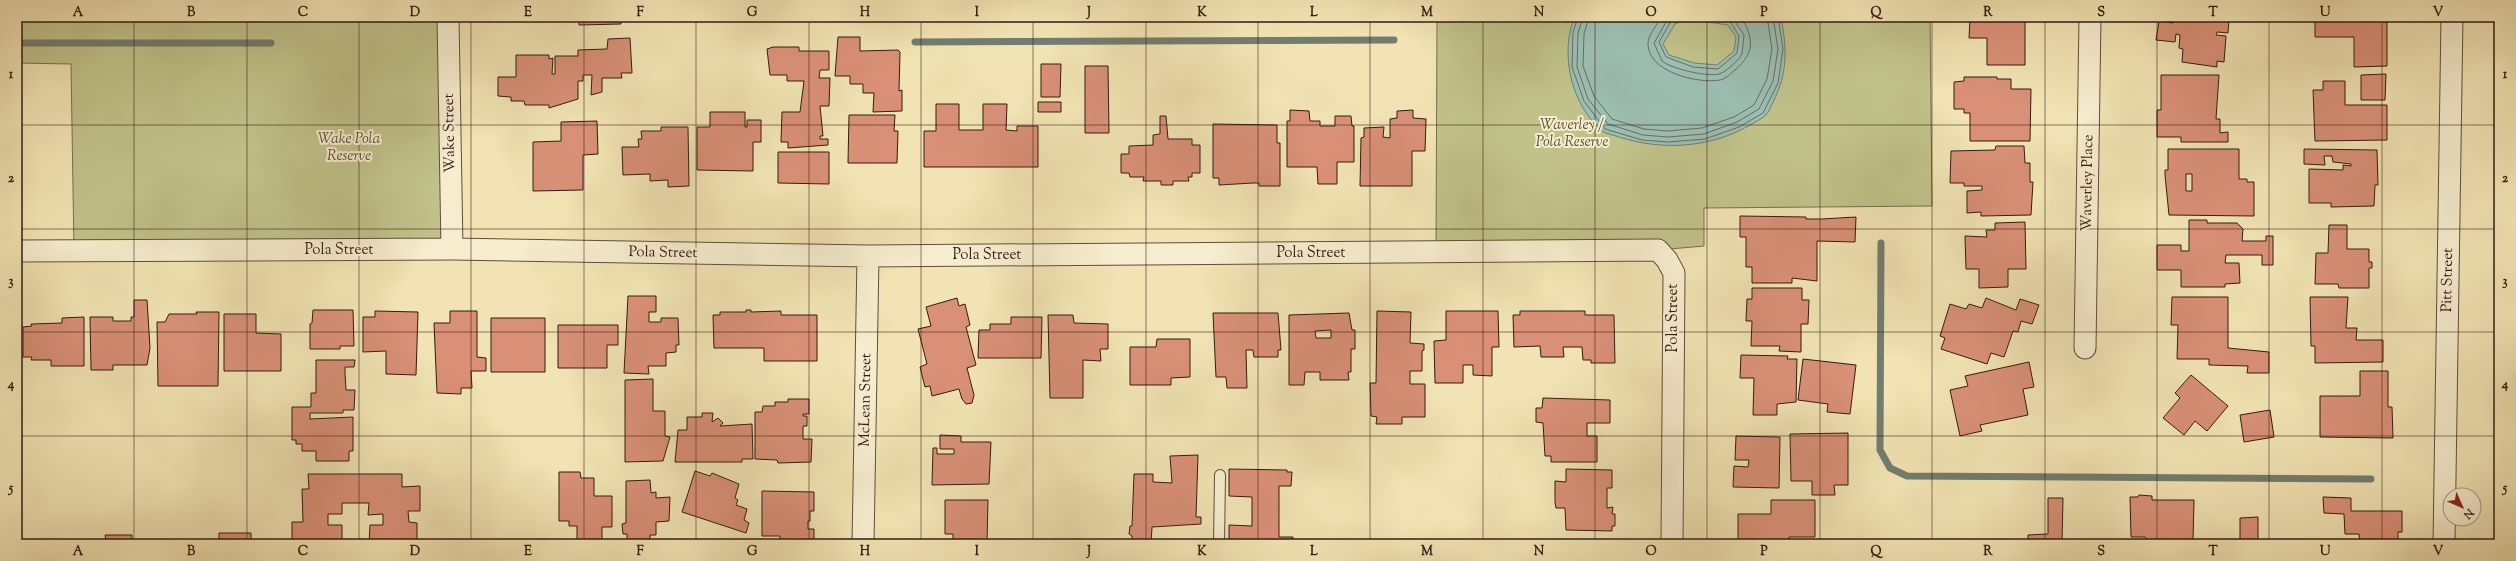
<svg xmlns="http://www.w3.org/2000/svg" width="2516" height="561" font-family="'Sorts Mill Goudy',serif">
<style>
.green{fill:#c0c289;stroke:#7a6e4e}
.water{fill:#9bbeb1;stroke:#727d71;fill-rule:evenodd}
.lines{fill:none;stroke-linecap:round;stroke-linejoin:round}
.shore{stroke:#686c62;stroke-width:1}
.stream{stroke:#727d71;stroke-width:7}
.building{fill:#d99077;stroke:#341b12;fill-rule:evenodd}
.lane-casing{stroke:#634d3a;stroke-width:12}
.street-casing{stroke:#634d3a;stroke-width:23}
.lane{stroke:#f6edce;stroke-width:10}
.street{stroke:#f6edce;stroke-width:21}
.grid{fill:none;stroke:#341b12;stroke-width:1;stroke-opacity:0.55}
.labels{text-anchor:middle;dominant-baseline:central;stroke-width:4;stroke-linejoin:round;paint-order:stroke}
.park-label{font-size:15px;font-style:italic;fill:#5e4d36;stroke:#f6edce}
.street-label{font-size:15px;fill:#341b12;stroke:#f6edce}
.neatline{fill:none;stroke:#341b12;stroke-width:1.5}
.grid-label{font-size:13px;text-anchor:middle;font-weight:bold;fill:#341b12}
</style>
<rect width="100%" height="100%" fill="#f1e3b3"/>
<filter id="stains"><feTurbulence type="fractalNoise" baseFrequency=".005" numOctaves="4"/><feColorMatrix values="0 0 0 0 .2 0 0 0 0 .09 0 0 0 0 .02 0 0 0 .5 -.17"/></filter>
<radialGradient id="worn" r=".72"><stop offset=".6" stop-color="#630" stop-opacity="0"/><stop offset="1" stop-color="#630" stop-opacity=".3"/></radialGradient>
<path class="green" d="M17,17h431l4,232 -378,2 -3,-187 -54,-1z
M1437,17h493l2,189 -228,2v38l-46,4 -222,2z"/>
<path class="water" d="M1574,17h207c6,33 7,55 -8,85 -2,4 -4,10 -7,13 -4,4 -11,7 -16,10 -40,23 -87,26 -131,12 -5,-2 -13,-3 -17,-6 -31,-27 -42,-76 -28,-114zM1688,19l40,6 8,12 -2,14 -17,14 -23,-2 -25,-8 -6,-11 12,-20z"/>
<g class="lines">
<path class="shore" d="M1578,17l-5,15 -1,35 12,34 21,28 37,11 26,2 37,-3 34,-12 24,-14 15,-30 5,-34 -5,-32
M1583,17l-5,16 -1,34 11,32 20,25 35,11 25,2 36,-3 33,-12 22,-13 14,-28 5,-32 -5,-32
M1589,17l-5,17 -1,32 11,30 18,23 32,10 24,2 34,-3 32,-11 20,-12 13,-26 5,-30 -5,-32
M1661,17c-4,8 -13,18 -13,27 0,28 50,40 72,36 6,-1 10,-6 15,-10 20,-17 19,-32 6,-53
M1669,17l-15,26 8,18c10,8 45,16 57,13 7,-2 20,-14 23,-20l2,-19 -12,-18
M1682,17l-11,4 -12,21 7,15 27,10 25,2 19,-16 2,-17 -9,-15 -28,-4"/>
<path class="stream" d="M915,42l479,-2
M17,43h254
M1881,243l-1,207 10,18 17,8 464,3"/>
</g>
<path class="building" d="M523,17h34v1l-34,1z
M579,17h42v7l-42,1z
M708,17h38v2l-7,2h-30z
M777,17h35v3h-35z
M1963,17h62v48h-38v-27h-18l1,-19z
M2173,17h56l-1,16 -11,-1 -1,3 10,1 -2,26 -7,-1v6l-35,-5 1,-13 -4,-1 1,-13 -4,-1 -1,8 -19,-2 3,-19 14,2z
M2315,17h69v5h3v44l-33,1v-30h-39z
M838,37h22v14l38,-1 2,2 -1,39 3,-1v21l-29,1 1,-19h-11v-9h-13v-8h-15z
M630,38l2,35h-11l1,5h-20v14l-11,3 1,-20h-9v6h-5v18l-29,9v-3h-24l-1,-4h-13v-4l-13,-1v-19h18v-22h33v4l4,-1 -1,16h3v-18h23v-6l29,-1 1,-10z
M773,47h26v4h30v19h-9l-1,8h11l-1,28h-9l3,30h-3v3h8v6l-40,3v-6h-7l1,-30h18l4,-31h-17v-6h-17l-3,-26z
M1041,64h20l-1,33h-19z
M1085,66h23l1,67h-24z
M2386,74l-1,26h-24v-25z
M2161,75h58l-3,44h4v14l8,-1v10h-47v-5h-24v-27h4z
M1964,77h33v2h14v10h20l-1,52h-60v-28h-6v-4h-10v-27l10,-1z
M2323,81h22v24h42v35l-72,1 -2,-51h10z
M1038,102h23v10h-23z
M936,104h23v26h24v-26h24l-1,26 11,1v-5h21v41h-114v-36h12z
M1290,110l19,1 1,10h10v5h15v-10h16l1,10h2v36h-17v22h-19l-1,-17h-30v-46h3z
M1413,110v8l13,1 -1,32h-13v35h-52l1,-48 3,-1v-9l20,-1 -1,10 7,1v-19l7,-1v-7z
M710,112h35v15h2v-7h14v22h-8v29l-56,-1v-43h13z
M849,115h46l-1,16h4l-1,32h-49z
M1160,116h6l2,23h24v6h8v28h-8v4h-4l1,4h-16v4h-12v-4h-18l1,-4h-14l-1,-4h-8v-19h8v-8l24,-1v-10l7,-1z
M597,121l1,33 -15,1v35l-50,1v-49l28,-1v-19z
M1213,124l64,1v18h3v43h-21v-3h-6l-34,2v-7h-6z
M661,127h27l1,59 -21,1v-7l-18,1v-7l-27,1 -1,-28h17l-1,-8h4l-1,-8h20z
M1996,146h28l1,17h5v19h3l-2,33 -50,1v-4l-14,1v-22l15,-1v-4h-18v-3h-14l1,-32 44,-1z
M2168,149h71v30h8v3h7v34l-85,-1 -4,-40v-5h3zM2186,174h6v17h-6z
M2304,149l73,1 1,35h-3l-1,21 -43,1v-4h-22v-34l34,1v-5l8,1v-2l-18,-2 -1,-6h-8l1,9 -21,-1z
M778,152h51v32l-51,-1z
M1740,216l66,1v2h16l34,-2 -1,25 -38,-1v40l-25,-3v5h-40v-16h-6v-30h-6z
M2189,220h18v3h30l6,6 -1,12h24v-5h7v29h-11v-10h-36l-1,8h14l1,20 -15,1v3h-44v-17h-24v-25h24v6h8z
M2025,222l1,47h-18v18l-29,1v-19h-13l-1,-33 22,1 -1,-7h9v-7z
M2329,225h18v24h22v13h3v6h-3v20h-30l-1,-4h-23l1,-31h12z
M1752,288h50v12h7l-1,24h-7v28l-22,-1 1,-5h-29l1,-25h-6l1,-22h5z
M628,296h28v16h-7v10h12v-4h17l1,27h-3v7l-10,1v13h-18l1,8 -25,-1z
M2172,297h56v51l41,4v21h-22l1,-7 -39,-1v-6h-32l1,-34h-7z
M2310,297h38l-2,31h11l-1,12h27v22l-68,1v-17h-4z
M957,298l2,8 6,-2 5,21 -4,2 10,38 -9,3 7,27 -2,8 -6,1 -4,-5 -3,-10 -27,7 -2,-10 -5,1 -5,-20 7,-3 -9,-35 13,-3 -5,-19z
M1986,298l30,12 4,-11 19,6 -7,19 -11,-3 -3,11 -5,-1 -9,26 -13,-4 -4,11 -46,-15 4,-11 -5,-2 10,-32 16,5 3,-5 13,4z
M134,300h13l3,48 -3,17h-34v5h-22l-1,-53h23v4h18v-4h3z
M313,310h40l1,36h-14v3h-30v-25l2,-1z
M746,310h5v2l30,-1v4h36v46h-53v-13h-50l-1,-33h7v-3h26z
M375,311l43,1 -2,63 -30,-1v-23l-23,1v-35h12z
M450,311h27v46l9,1v13h-15l1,17h-11v6l-24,-1 -3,-70h16z
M1377,311l34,1 -1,31 14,1v6l-2,1v20h-12v13h15v33h-23v7h-26l1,-7 -6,-1 -1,-33h6z
M1446,311h52l1,36h-7v29l-19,-1v-10h-10v18h-28l-1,-42 12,-1z
M1520,311h65v4h29l1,48h-24v-3h-8l-1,-13h-19l1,10h-23l-1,-11 -26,1 -1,-32h7z
M196,312h23l-1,74h-60l-1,-64h8l4,-8h28z
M1213,313h65l3,37h-3v7h-24l-1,-7h-7l1,38h-20l-1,-11h-10z
M1349,313l3,17h3v19h-4v23h-3l1,8h-29v-8h-15l-1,13h-15v-70zM1331,330v8h-15l-1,-7z
M224,314h32v19l25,1v37h-57z
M1048,315h25l1,8 34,1v25h-8l1,12 -18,-1v38h-33z
M84,317v49h-33v-6h-20l1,-3h-9v-30l9,-1 -1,-2 31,-1v-5z
M1011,317h31l-1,41h-63l1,-28h11v-6h21z
M491,318h54v54h-54z
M558,325h60v20h-11v23h-49z
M1157,339h33v38l-19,1v7h-41v-38h26z
M1741,355l47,1 -1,3h10l-1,43 -19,2v11h-24l1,-37h-14z
M1803,359l53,6 -6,49 -23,-2 1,-8 -30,-4z
M316,360h39l-1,7h-9v6l1,17h9l-1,20h-11v3h-33v6l43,-2v34h-4v10h-33v-10h-14v-7h-6v-4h-4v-33h19v-14h5z
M2029,362l5,25 -11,2 5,26 -48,10 2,6 -22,5 -10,-46 18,-4 -3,-10z
M2360,371h28v36h4l1,31 -73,-1v-41h40z
M2191,375l37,31 -21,25 -12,-10 -11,14 -21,-17 17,-20 -5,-5z
M653,379v32h12v25l5,1 -7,24 -38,1v-82z
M1543,398l67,2v23h-23v13h10v26h-46v-6h-6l-2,-33 -7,-1v-14h6z
M788,399h21v15h-6v2h4v10h-4v13h9l-1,23 -33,1 -1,-3 -22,-1v-47h7l1,-6h12v-4h13z
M2270,410l4,27 -30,5 -4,-27z
M702,413h11l-1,9 6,-4 5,5 -3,3 32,-2 1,35h-11v3h-67l3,-32h9v-13h15z
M1848,433v52h-14l1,10h-23v-14h-21l-1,-47z
M940,435l21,1v6h30l-2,42 -57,1 1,-37h4v6h17v-5h-14z
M1736,436l44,1 -1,51 -46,-1 1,-21 14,1 1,-7h-14z
M1198,455l-2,62h5v7l-49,3 -1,17h-19v-8l-3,-2 1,-8h2l2,-52h19v8l19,1 -2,-27z
M1229,469l58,1v2h5l-1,14h-12v51h14v7h-64v-19l23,1v-29l-23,-1z
M1566,469l46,1v18h-5v20l6,-1 -1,7h3v12h-3v5l-46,-1 -1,-22h-9l-1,-6v-21l11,1z
M695,471l15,5 2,-3 27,11 -4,14 3,2 -2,5 11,4 -3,11 5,3 -3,10 -64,-21z
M559,472h21l1,6h13v18h18v31h-10v17h-25v-18h-8v-5h-10z
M308,474h94v13l18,-1v25h-12l1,11 8,1v21h-48l1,-19h13v-11l-15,1 1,-12h-27v11h-14v11h14v19h-50v-22h11l-1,-33h7z
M650,480l1,13 5,-1v6l14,-1 -1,24 -13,1v13h-6v4l-23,1v-6h-4l-1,-10 4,-1v-42z
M762,491l52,1v19h-4v10h-2v8h6v15h-34v-8h-18z
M2139,495l13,1v4h42l-1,41h-2v3h-39l-7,-7h-14l-1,-40h8z
M2323,497l28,1v13h51v21h-4v10l3,2h-41l-1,-10h-14l-1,-20 -20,-1z
M2048,498h15l-1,46h-34v-9l20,-1z
M945,500h43l-1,44h-34v-10h-8z
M1771,500h44v37h-26v7h-51v-30h33z
M2258,517v27h-18v-26z
M219,533h32v8h4v3h-39v-3h3z
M105,535h27v9h-72v-4l46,1z
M1075,539l16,1v4h-16z
M1863,540l60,1v3h-60z
M1579,542h36v2h-36z
M483,543v1h-40z"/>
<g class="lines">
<g class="lane-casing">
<path id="lane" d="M1219,544l1,-69"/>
</g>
<g class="street-casing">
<path id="street" d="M448,17l4,232
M17,251l435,-2 416,7 790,-6 9,10 7,13 -2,271
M2085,348l5,-331
M863,544l5,-288
M2444,544l8,-527"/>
</g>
<use href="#lane" class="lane"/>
<use href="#street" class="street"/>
</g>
<path class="grid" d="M134,17v527M247,17v527M359,17v527M471,17v527M584,17v527M696,17v527M809,17v527M921,17v527M1033,17v527M1146,17v527M1258,17v527M1370,17v527M1483,17v527M1595,17v527M1707,17v527M1820,17v527M1932,17v527M2045,17v527M2157,17v527M2269,17v527M2382,17v527M17,125h2482M17,229h2482M17,332h2482M17,436h2482"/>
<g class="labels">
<g class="park-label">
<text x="1572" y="125">Waverley /<tspan x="1572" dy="17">Pola Reserve</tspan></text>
<text x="349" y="139">Wake Pola<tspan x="349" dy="17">Reserve</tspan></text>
</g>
<g class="street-label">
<text transform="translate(450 133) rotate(-91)">Wake Street</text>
<text transform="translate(2088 183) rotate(-89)">Waverley Place</text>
<text x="339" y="250">Pola Street</text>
<text transform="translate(663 253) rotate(1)">Pola Street</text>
<text x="1311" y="253">Pola Street</text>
<text x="987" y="255">Pola Street</text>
<text transform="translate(2448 280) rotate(-89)">Pitt Street</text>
<text transform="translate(1673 318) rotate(-90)">Pola Street</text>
<text transform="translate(866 400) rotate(-89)">McLean Street</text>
</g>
</g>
<rect width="2516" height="561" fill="none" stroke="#f1e3b3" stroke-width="44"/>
<g transform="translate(2462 507) rotate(135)"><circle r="19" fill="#f6edce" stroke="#a89983"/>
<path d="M0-3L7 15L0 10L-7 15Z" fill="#8f2418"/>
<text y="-6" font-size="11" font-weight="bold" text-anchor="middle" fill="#341b12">N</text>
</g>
<rect x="22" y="22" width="2472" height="517" class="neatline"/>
<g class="grid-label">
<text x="78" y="16">A</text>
<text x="191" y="16">B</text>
<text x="303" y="16">C</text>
<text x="415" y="16">D</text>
<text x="528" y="16">E</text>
<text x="640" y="16">F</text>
<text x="752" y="16">G</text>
<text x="865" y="16">H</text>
<text x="977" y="16">I</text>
<text x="1089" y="16">J</text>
<text x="1202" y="16">K</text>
<text x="1314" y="16">L</text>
<text x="1427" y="16">M</text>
<text x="1539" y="16">N</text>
<text x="1651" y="16">O</text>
<text x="1764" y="16">P</text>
<text x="1876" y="16">Q</text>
<text x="1988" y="16">R</text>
<text x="2101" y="16">S</text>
<text x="2213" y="16">T</text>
<text x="2325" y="16">U</text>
<text x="2438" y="16">V</text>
<text x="11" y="78">1</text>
<text x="2505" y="78">1</text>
<text x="11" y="182">2</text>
<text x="2505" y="182">2</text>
<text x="11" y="285">3</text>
<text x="2505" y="285">3</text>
<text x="11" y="388">4</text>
<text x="2505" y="388">4</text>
<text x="11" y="492">5</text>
<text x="2505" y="492">5</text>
<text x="78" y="555">A</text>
<text x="191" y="555">B</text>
<text x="303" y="555">C</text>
<text x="415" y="555">D</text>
<text x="528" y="555">E</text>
<text x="640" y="555">F</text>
<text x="752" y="555">G</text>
<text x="865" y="555">H</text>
<text x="977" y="555">I</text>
<text x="1089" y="555">J</text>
<text x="1202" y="555">K</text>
<text x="1314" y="555">L</text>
<text x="1427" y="555">M</text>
<text x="1539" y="555">N</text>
<text x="1651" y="555">O</text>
<text x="1764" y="555">P</text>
<text x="1876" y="555">Q</text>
<text x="1988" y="555">R</text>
<text x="2101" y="555">S</text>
<text x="2213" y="555">T</text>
<text x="2325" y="555">U</text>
<text x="2438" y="555">V</text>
</g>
<rect width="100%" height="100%" filter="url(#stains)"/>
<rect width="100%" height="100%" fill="url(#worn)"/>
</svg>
